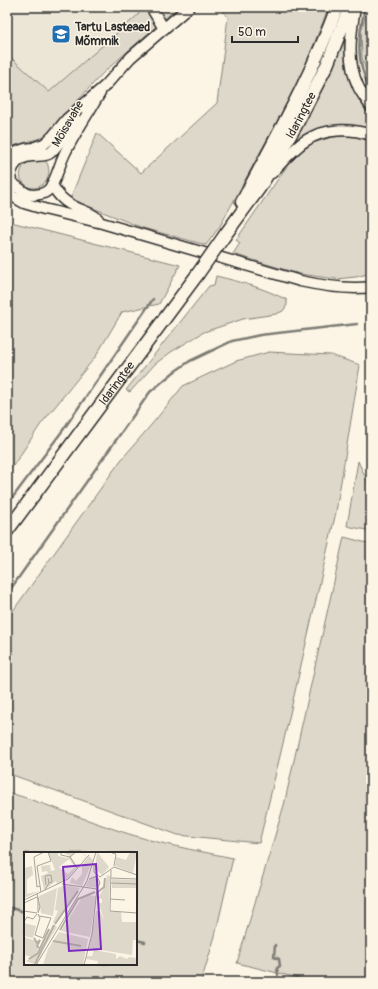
<svg xmlns="http://www.w3.org/2000/svg" width="378" height="989" font-family="Pangolin,sans-serif">
<style>
.built{fill:#ece6d7}
.green{fill:#ded8ca;stroke:#84827a;fill-rule:evenodd}
.lines{fill:none;stroke-linecap:round;stroke-linejoin:round}
.stream{stroke:#7d7b74;stroke-width:2.5}
.minor-casing{stroke:#2b2b2b;stroke-width:13}
.major-casing{stroke:#2b2b2b;stroke-width:15}
.minor{stroke:#fcf5e5;stroke-width:10}
.major{stroke:#fcf5e5;stroke-width:12}
.major-bridge-casing{stroke:#2b2b2b;stroke-width:15;stroke-linecap:butt}
.major-bridge{stroke:#fcf5e5;stroke-width:12}
.labels{text-anchor:middle;dominant-baseline:central;stroke-width:3;stroke-linejoin:round;paint-order:stroke}
.poi-label{font-size:12px;font-weight:bold;fill:#2b2b2b;stroke:#fcf5e5;text-anchor:start}
.street-label{font-size:12px;fill:#2b2b2b;stroke:#fcf5e5}
.inset-river{fill:none;stroke:#b4b0a5;stroke-width:2}
.inset-road{fill:none;stroke:#a8a49b;stroke-width:1}
.view{fill:#7b2cbf;fill-opacity:0.15;stroke:#7b2cbf;stroke-width:2}
.inset-edge{fill:none;stroke:#2b2b2b;stroke-width:2}
</style>
<rect width="100%" height="100%" fill="#fcf5e5"/>
<filter id="ink" filterUnits="userSpaceOnUse"><feTurbulence type="fractalNoise" baseFrequency=".025" numOctaves="2"/><feDisplacementMap in="SourceGraphic" scale="8" xChannelSelector="R" yChannelSelector="G"/><feConvolveMatrix kernelMatrix="1 2 1 2 8 2 1 2 1" color-interpolation-filters="sRGB"/></filter>
<g filter="url(#ink)">
<path class="built" d="M7,7h128l4,7 -90,78 -42,-38z"/>
<path class="green" d="M135,7h43l-75,66 -59,64 -31,9 -6,5v-97l42,38 90,-78z
M220,7h109l-30,74 -79,145 -14,19 -63,-17 -73,-29 27,-66 44,40 76,-70 11,-86z
M368,7h3v78l-9,-27 -1,-27z
M344,38c0,31 7,55 27,79v13c-27,-11 -52,-3 -76,11l21,-40z
M346,136l16,1 9,4v132l-15,4 -20,2 -36,-5 -67,-20 7,-11 -4,-3 51,-74 15,-15 11,-8 19,-6z
M30,161h16c8,13 -2,31 -18,26l-7,-7c-2,-8 1,-15 9,-19z
M7,221l173,44 -21,39 -37,8 -26,44 -55,68 -34,51z
M216,276c25,6 48,12 71,24v5l-4,6 -7,3 -33,5 -39,13 -33,20 -16,12 -25,28 -4,-2 83,-104 5,-1z
M269,352l62,3 29,10 -24,147 -50,219 -27,112 -81,-8 -171,-62v-154l114,-159 31,-36 31,-38 53,-25z
M358,461l13,28v42l-24,-5z
M344,537l27,7v438h-57l-77,-19 47,-158z
M7,792c47,14 92,34 139,47 29,8 58,13 87,19l-18,78 -14,46h-194zM25,853h111v111h-111z"/>
<g class="lines">
<path class="stream" d="M365,7c-7,31 -10,55 6,83
M7,505l56,-75 90,-131
M7,594l143,-202 24,-20 16,-11 42,-20 28,-6 97,-11
M7,907l18,5
M136,940l9,2
M275,945l-1,12 5,2 1,7 -3,2 1,7"/>
<g class="minor-casing">
<path id="minor" d="M151,7l13,22
M355,7c-4,27 -9,53 3,79 3,7 9,14 13,21
M35,147l9,-3 9,-8 14,-17 38,-33 26,-29 58,-50
M7,159c10,-9 21,-13 35,-10
M272,173c10,-11 21,-24 33,-32 19,-13 45,-13 66,-6
M7,182c13,1 15,17 33,12 3,0 8,-3 10,-6 7,-10 10,-26 16,-37 10,-20 23,-39 34,-58
M52,184c7,15 17,21 32,27 5,2 10,4 14,8
M13,188c-7,-15 2,-31 19,-32 6,-1 13,1 18,-3 9,-7 19,-25 25,-35
M7,193l17,10 20,6 58,14 198,58c23,5 47,9 71,6"/>
</g>
<g class="major-casing">
<g id="major">
<path d="M242,202c34,-64 70,-127 95,-195"/>
<path id="s1" d="M225,235l35,-48 35,-60 32,-62 23,-58"/>
<path id="s2" d="M7,531l190,-256"/>
</g>
</g>
<use href="#minor" class="minor"/>
<use href="#major" class="major"/>
<g class="major-bridge-casing">
<path id="major-bridge" d="M197,275l28,-40"/>
</g>
<use href="#major-bridge" class="major-bridge"/>
</g>
</g>
<defs>
<g id="school-square" transform="scale(1)"><rect x="-9" y="-9" width="18" height="18" rx="4" fill="#1f6fb2" stroke="#fcf5e5"/><path d="M0-5L7-2L0 1L-7-2ZM-4 1L0 2.5L4 1V4Q0 6-4 4Z" fill="#fff"/></g>
</defs>
<g fill-rule="evenodd">
<use href="#school-square" x="61" y="34"/>
</g>
<g class="labels">
<g class="poi-label">
<text x="75" y="27">Tartu Lasteaed<tspan x="75" dy="14">Mõmmik</tspan></text>
</g>
<g class="street-label">
<text stroke="none"><textPath href="#s1" startOffset="142">Idaringtee</textPath></text>
<text transform="translate(68 124) rotate(-60)">Mõisavahe</text>
<text stroke="none"><textPath href="#s2" startOffset="184">Idaringtee</textPath></text>
</g>
</g>
<g transform="translate(24 852)">
<rect width="113" height="113" fill="#fcf5e5"/>
<path d="M24,0h10v4l9,2 3,-2 -8,-4h13l-4,5 6,9 9,-9 -4,-5 4,4 -18,22 -11,6 -1,-3 -12,9 -3,-14 7,-3 -1,-2 -5,1 -1,-6 9,-1 1,6 4,-1zM45,7l6,8 -7,7 -9,-7zM73,0l12,15 -7,8 -7,-6zM106,0h7l-4,21 -18,-7 1,-9 10,3zM65,4l4,4 -11,26 -12,-3 2,-6 4,4 6,-7v-9zM8,14l1,9 -6,4v15l13,-3 -16,7v-30zM83,23l3,1 -1,35 12,1 1,10h15v18h-4l-1,15 -43,-7 7,-37h4l5,10 -7,-18h4v-4l-4,-1 7,-12zM71,24l5,6 -3,6 -12,-2 5,-8zM88,27l25,1v8h-25zM41,33l15,3 -25,36 -2,-2 5,-11 -3,-1 3,-22zM33,36l-4,28 -12,-3 -2,-17zM64,43l8,1 -6,41 -29,-6 20,-32zM0,71l12,3 -3,12 -9,-2zM30,72l3,3 -23,37 -8,-3 14,-9zM35,80l29,7 -5,26h-40l5,-16zM0,85l12,4 2,10 -6,6 -8,-2zM70,98l22,4v5l4,-3 7,3 2,-2 8,1v7h-40l1,-4 -12,-2 1,-3h5z" fill="#ded8ca" fill-rule="evenodd"/>
<path class="inset-river" d="M74,40l6,-5 1,-9M31,72l23,-33M36,78l18,-31 17,-7M10,86l3,5 3,-3 -3,6 2,2M29,89l28,5M5,107l9,-6 11,-24M11,112l19,-39"/>
<path class="inset-road" d="M37,0v3l9,2M52,0l-6,5 7,11M88,1l4,1 -2,12M70,12v8l6,5M87,18l-1,41 27,2M76,25l14,-10 23,8M87,26l26,1M87,31l26,1M38,32l35,5M22,33l-1,-9 6,-1 1,7 -3,1M16,34l-3,1 -3,-30 10,-5M21,38l4,-7 -1,-5M17,40l-4,-26 14,-5 -3,-9M13,42l3,13 -2,6M86,47l15,1M0,48l44,-21 21,-24M0,51l13,-6M0,59l13,2M14,60v-15M14,62l2,4 -5,17 8,3 8,-20 -12,-2M0,70l3,-5 6,2 4,-5M12,113l51,-84 9,-29M60,113l8,-31 5,-45 3,-6 -3,-7 -8,3"/>
<path class="view" d="M72,12l5,85 -32,2 -6,-84z"/>
<rect width="113" height="113" class="inset-edge"/>
</g>
<rect width="378" height="989" fill="none" stroke="#fcf5e5" stroke-width="24"/>
<rect x="12" y="12" width="354" height="965" fill="none" stroke="#2b2b2b" stroke-width="1.5" filter="url(#ink)"/>
<path d="M232 36v6h66v-6" fill="none" stroke="#2b2b2b" stroke-width="2"/>
<text x="238" y="36" font-size="12" fill="#2b2b2b" stroke="#fcf5e5" stroke-width="3" paint-order="stroke">50 m</text>
</svg>
